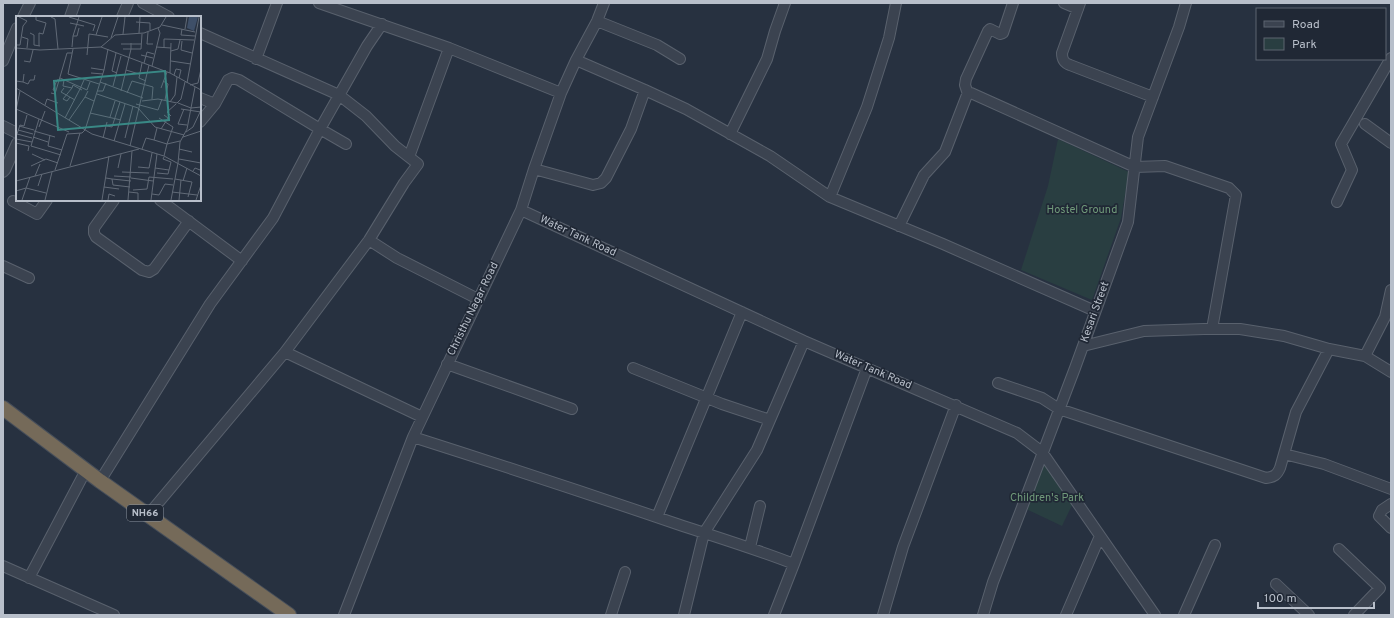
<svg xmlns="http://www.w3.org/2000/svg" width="1394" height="618" font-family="Overpass,sans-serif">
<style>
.green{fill:#293e41}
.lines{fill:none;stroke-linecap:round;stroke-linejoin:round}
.minor-casing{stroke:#59616d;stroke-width:12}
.highway-casing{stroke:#464e5a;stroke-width:16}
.minor{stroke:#3b4350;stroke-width:10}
.highway{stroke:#756a59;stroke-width:14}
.labels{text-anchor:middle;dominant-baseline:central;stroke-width:3.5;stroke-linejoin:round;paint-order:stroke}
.shield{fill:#202835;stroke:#8a929d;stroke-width:1}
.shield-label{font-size:10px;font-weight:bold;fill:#b8bfca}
.park-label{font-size:11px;fill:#709a7a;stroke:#202835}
.street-label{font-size:11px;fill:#b8bfca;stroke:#202835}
.inset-road{fill:none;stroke:#616a77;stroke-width:1}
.view{fill:#398885;fill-opacity:0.15;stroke:#398885;stroke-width:2}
.inset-edge{fill:none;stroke:#b8bfca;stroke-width:2}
</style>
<rect width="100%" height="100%" fill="#273140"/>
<path class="green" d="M1058,139l71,33 -8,46 -29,82 -71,-30 27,-84z
M1043,455l30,48 -11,23 -38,-18z"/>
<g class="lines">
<g class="minor-casing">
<path id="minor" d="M143,3l26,14
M319,3l130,45 112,45
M1064,3l14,6
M1080,3l-18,50c0,7 2,10 8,12l83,32
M23,17l7,-14
M70,17l5,-14
M122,17l6,-14
M597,21l60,24 23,14
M200,33l139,62 27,21 29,30 14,11 40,-109
M256,59l21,-56
M576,60l69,30 41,19 84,47 60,41 113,47 152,67
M3,61l14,-33
M968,94l-3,-9 1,-6 22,-48 2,-2 10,5 3,-1 10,-30
M200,98l15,6
M200,122l15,-18 13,-24 4,-2 7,2 81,49 47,-83 15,-22
M1365,124l26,19
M3,126l14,7
M730,134l37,-75 8,-28 10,-28
M409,157l9,7 -14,19 -35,57 28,18 81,41
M534,169l59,16 8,-2 5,-5 25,-49 14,-39
M3,172l2,-2 12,-27
M830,197l37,-90 22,-69 7,-35
M114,200l-20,28v5l2,4 46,33 7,2 5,-3 35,-48
M160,200l82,61
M13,201l24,13 10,-14
M1337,202l15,-32 -11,-26 50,-86
M521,210l283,131 213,92 25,19 113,163
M899,226l25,-51 21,-23 22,-57 4,-2 164,74 30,-1 64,22 7,7 -24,134
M3,266l26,12
M1083,346l61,-15 60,-2h36l44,7 45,13 36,7 26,16
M285,352l137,65
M1365,356l20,-39 6,-27
M447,364l125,45
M633,368l89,36 48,16
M998,383l44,15 17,11 207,69c8,-1 11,-3 14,-10l16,-56 33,-63
M413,437c88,28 176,57 264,87 39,13 79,25 117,40
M1284,454l40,10 67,25
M100,481l110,-177 63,-86 47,-89 26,15
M1391,504l-9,6 -3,6 12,12
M148,515l137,-163 84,-112
M657,517l85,-205
M750,547l10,-41
M1339,549l41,39 -26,27
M3,566l111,49
M29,578l57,-108
M1276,584l33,31
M344,615l69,-178 108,-227 13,-41 27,-76 15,-33 21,-39 7,-18
M611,615l14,-43
M684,615l20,-82 53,-83 47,-109
M774,615l20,-51 73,-196
M883,615l20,-68 53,-142
M983,615l10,-33 28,-72 54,-142 53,-146 10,-85 41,-110 7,-24
M1066,615l34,-79
M1184,615l31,-70"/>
</g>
<g class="highway-casing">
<path id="highway" d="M3,408l97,73 189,134"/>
</g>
<use href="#minor" class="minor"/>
<use href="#highway" class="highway"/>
</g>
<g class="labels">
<rect class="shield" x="127" y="505" width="36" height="16" rx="3"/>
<g class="shield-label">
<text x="145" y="513">NH66</text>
</g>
<g class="park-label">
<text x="1082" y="210">Hostel Ground</text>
<text x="1047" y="498">Children's Park</text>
</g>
<g class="street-label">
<text transform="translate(578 236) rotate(25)">Water Tank Road</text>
<text transform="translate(473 309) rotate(-64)">Christhu Nagar Road</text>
<text transform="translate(1095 312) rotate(-70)">Kesari Street</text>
<text transform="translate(873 370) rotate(23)">Water Tank Road</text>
</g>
</g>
<g transform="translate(16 16)">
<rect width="185" height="185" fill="#273140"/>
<path d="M173,1h9l-4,14 -7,-3z" fill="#3e4f68"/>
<path class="inset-road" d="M20,1v3l10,3 -3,11 -4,-1v13M35,1l4,2 3,30M53,1l26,8 -2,6M120,6l14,1v7M54,7l14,3M146,9l33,7M166,13l-1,6 14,1M169,13l2,-12M132,16l-1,12h6M14,17l4,2v10l6,1M123,17l1,-16M107,18l2,-17M80,19l12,2M57,20h4l2,-8M6,21l6,2 -1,9M95,22l7,-21M166,25l-1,9 11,3M115,27v6h10l1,-15M105,28h20M0,29h4l3,-19 4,-5 -8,-4M56,31l1,-11 6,-19M85,31l69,26 31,17M140,31l15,1M0,32l24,2 61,-3 14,-12 29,-2 16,-6 6,-10M148,32v-9l30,1M57,33l-5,25 31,10M155,35l7,-2 2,-9M100,37l-4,18 5,2M71,39l2,-21 7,1 6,-18M125,39l12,3M8,45l6,1 3,-12M155,45l20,3M126,47l-3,15 7,3M128,47l3,-11 7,2M136,50l8,-33 -2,-5M75,52l13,2M110,54l13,4M75,57l12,1M154,57l1,-30M158,59l2,-6 5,1 -2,8M44,62l27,12 3,-8M48,64l-1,6 9,2 1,-3 7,4 4,-9M0,65l7,1 1,-8M147,65l5,3 -3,16M7,66l5,2 2,-4h4l1,-5M84,66l43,16M171,67l12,-66M174,69l8,-2 3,-14M97,70l8,-30M0,72l76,46 72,22 37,20M48,72l-3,4 14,8M145,72l6,-16M40,75l-3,-1 4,-10h3M72,75l-3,6 9,4M81,75h6l3,-8M105,75l10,-42h-8M35,77l4,1 12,-41h5M111,77l5,-12 21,6 -1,12M81,78l41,14 17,19 29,8M54,81l-3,4 -4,-2 9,-11M126,85l16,-2 19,4 4,-4 4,-17M154,86l5,-7 2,-18M162,87l13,5 10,-1M120,88l22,6 4,-11M29,89l2,-6 11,4M0,93l53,23M165,93l20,3M168,93l-6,15 9,1M0,94l4,-19M74,97l31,7M155,100l-4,-4 9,-8M94,101l5,-16M49,102l15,-29 2,1M23,103l-8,27 30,9M53,104l16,-23M3,110l15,4M91,110l5,1 8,-25M23,111l6,-16M145,113l7,-11 -4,-3M2,114l15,4M18,115l21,6M170,116l7,-5 8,-17M1,118l15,4M34,119l-2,11 14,4M0,121l4,-12 4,1 3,-11M17,121l15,5M167,121l18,-6M87,122l4,-16M109,122l8,-32M0,123l16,3M138,124l13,4 6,-17 -14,-9M98,125l11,-37M0,127l13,3 -1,5M151,128l13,-3M114,130l19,-81M126,133l4,-11 8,2 3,-12M163,133l13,3M16,138l13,6M148,140l3,-12M163,143l22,4M162,147l2,-21 7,-13 8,-42M15,150l15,-7 12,4M54,150l10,-33M122,151l11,1 3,-15M102,152l3,-14M139,152l14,2M39,154l12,-36 15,-1 3,-3 19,-60 4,-21M177,155l2,-3 5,2 1,-3M106,156l27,1M141,157l11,1 3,-12 -8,-3 1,-2M19,160l5,-12M98,160l17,1M90,162l6,1 1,6 17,2M115,162l22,3M96,163l19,2M159,163l17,3M0,165l123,-32M167,165l4,-13M22,170l4,-12M88,171l15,2M117,174l14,-1 2,-12 24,2M0,175l10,-3 20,5M113,176l9,1v7M156,176l25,3M136,178l7,1 6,-11 8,1M172,181l4,-15M6,184l8,-23M29,184l7,-28M86,184l7,-44M92,184l1,-6 6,2M112,184l4,-49M135,184l6,-46M155,184l7,-37M163,184l2,-20M180,184l5,-15"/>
<path class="view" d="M149,55l4,49 -111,10 -4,-49z"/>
<rect width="185" height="185" class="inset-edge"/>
</g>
<rect width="1394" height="618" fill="none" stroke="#b8bfca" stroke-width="8"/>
<rect x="1256" y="8" width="130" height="52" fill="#202835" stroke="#5d6471"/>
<rect x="1264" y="21" width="20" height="6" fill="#3b4350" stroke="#5d6471"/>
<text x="1292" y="28" font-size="12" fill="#b8bfca">Road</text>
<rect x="1264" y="38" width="20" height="12" fill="#293e41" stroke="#5d6471"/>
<text x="1292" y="48" font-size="12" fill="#b8bfca">Park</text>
<path d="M1258 602v6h116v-6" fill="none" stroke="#b8bfca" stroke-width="2"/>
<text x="1264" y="602" font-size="12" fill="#b8bfca" stroke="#202835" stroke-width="3" paint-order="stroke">100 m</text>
</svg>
